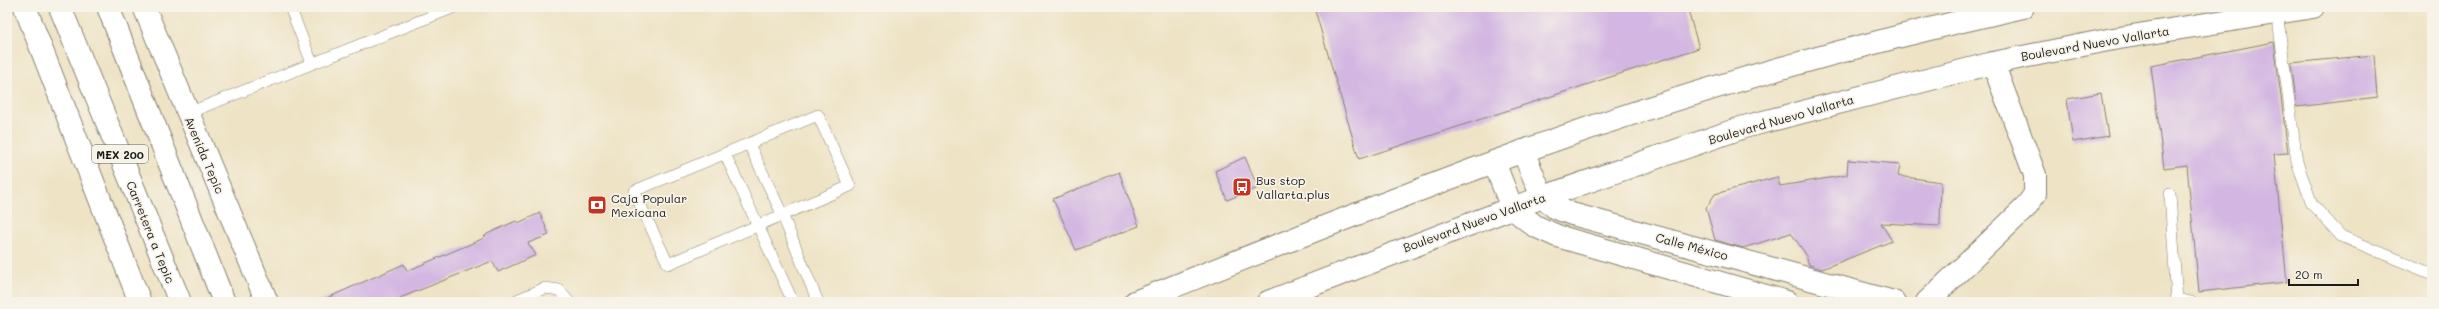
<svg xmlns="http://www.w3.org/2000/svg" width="2439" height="309" font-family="Mali,sans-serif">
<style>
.building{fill:#d3b6e2}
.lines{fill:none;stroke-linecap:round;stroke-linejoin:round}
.lane-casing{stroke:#858070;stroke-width:12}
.street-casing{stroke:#858070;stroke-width:24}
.secondary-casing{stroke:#858070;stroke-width:24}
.highway-casing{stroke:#858070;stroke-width:24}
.lane{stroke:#fff;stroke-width:11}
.street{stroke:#fff;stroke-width:22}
.secondary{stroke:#fff;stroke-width:22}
.highway{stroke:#fff;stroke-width:22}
.labels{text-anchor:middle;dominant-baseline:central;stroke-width:3.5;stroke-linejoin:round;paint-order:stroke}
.shield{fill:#f7f3e8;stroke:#5e5c59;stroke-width:1}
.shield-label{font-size:11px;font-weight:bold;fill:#1c1c1c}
.street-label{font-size:12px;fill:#1c1c1c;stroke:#f7f3e8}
.poi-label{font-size:12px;fill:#1c1c1c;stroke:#f7f3e8;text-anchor:start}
</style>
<rect width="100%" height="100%" fill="#f7f3e8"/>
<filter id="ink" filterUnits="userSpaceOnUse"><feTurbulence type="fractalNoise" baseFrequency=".025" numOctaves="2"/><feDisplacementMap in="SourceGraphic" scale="8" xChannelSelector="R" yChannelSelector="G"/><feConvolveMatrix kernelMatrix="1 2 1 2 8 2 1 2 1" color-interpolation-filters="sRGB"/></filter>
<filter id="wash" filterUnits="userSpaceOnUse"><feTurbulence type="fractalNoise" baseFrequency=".012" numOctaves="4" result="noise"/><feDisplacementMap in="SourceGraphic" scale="16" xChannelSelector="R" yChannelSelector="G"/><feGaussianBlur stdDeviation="0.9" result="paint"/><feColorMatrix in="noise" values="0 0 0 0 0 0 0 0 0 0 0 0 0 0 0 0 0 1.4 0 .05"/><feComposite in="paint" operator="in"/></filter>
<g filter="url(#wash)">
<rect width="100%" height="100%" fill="#eee3c5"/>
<g id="blocks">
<path class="building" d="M1314,7h373l12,41 -340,111z
M2274,42l14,111 -14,1 13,128 -88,10 -12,-127 -23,3 -13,-102z
M2374,55l3,42 -80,10 -6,-44z
M2101,93l7,43 -35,6 -6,-43z
M1245,157l13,31 -31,12 -12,-29z
M1848,160l52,4 -2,12 43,6 -1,44 -59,-3 11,18 -70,28 -13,-4 -4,-12 -14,-20 -48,15 -28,-8 -9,-32 9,-14 62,-17 3,9 67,-11z
M1119,172l20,54 -63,24 -23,-51z
M540,213l9,22 -21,8 8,12 -38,17 -6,-11 -102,41h-72l86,-38 3,7 75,-32 5,-5 29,-13 2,2z"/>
</g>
</g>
<g filter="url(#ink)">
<use href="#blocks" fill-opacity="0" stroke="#858070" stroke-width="1"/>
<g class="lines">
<g class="lane-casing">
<path id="lane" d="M290,7l22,56
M2277,12l20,150 15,42 29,32 91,38
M188,113l267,-106
M818,115l32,71 -182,78 -34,-73z
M749,144l33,70 36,88
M725,154l68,148
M2170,194l7,108
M2178,299l13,3
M512,302l33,-14 14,2 10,12"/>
</g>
<g class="street-casing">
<path id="street" d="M1523,151l19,46 14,11 16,6 322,88
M1494,162l18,46 23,18 22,10 230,66
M1927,302l98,-94 10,-14v-19l-42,-112"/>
</g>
<g class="secondary-casing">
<path id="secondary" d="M25,7l115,295
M144,7l123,295
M1135,302c128,-51 256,-103 386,-150 164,-60 332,-107 502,-145
M1268,302l244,-94 232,-81 249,-64 120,-24 200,-32"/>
</g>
<g class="highway-casing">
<path id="highway" d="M60,7l120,295
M108,7l116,295"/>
</g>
<use href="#lane" class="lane"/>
<use href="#street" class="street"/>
<use href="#secondary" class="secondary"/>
<use href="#highway" class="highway"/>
</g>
</g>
<defs>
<g id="bus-square" transform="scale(1)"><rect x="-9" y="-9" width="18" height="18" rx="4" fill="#c8321e" stroke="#f7f3e8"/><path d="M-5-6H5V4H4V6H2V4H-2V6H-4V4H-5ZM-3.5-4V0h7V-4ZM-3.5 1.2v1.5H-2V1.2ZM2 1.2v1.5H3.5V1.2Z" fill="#fff"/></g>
<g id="bank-square" transform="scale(1)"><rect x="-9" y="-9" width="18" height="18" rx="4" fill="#c8321e" stroke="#f7f3e8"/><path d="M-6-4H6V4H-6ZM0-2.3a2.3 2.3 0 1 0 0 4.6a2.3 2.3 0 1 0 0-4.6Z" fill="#fff"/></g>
</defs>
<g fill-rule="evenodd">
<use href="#bus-square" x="1242" y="187"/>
<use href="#bank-square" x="597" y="205"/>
</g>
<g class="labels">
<rect class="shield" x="92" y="145" width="56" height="18" rx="3"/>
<g class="shield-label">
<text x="120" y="154">MEX 200</text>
</g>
<g class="street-label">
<text transform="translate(2095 43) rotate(-10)">Boulevard Nuevo Vallarta</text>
<text transform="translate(1781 119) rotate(-16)">Boulevard Nuevo Vallarta</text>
<text transform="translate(205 155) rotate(67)">Avenida Tepic</text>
<text transform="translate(1474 222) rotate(-20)">Boulevard Nuevo Vallarta</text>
<text transform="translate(151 232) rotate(68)">Carretera a Tepic</text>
<text transform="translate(1692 246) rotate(15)">Calle México</text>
</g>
<g class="poi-label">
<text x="1256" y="180">Bus stop<tspan x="1256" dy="14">Vallarta.plus</tspan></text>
<text x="611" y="198">Caja Popular<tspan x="611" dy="14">Mexicana</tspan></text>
</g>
</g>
<rect width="2439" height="309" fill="none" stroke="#f7f3e8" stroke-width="24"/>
<path d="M2289 279v6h69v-6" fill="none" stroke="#1c1c1c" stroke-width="2"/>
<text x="2295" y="279" font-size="12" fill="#1c1c1c" stroke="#f7f3e8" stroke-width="3" paint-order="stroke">20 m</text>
</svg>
